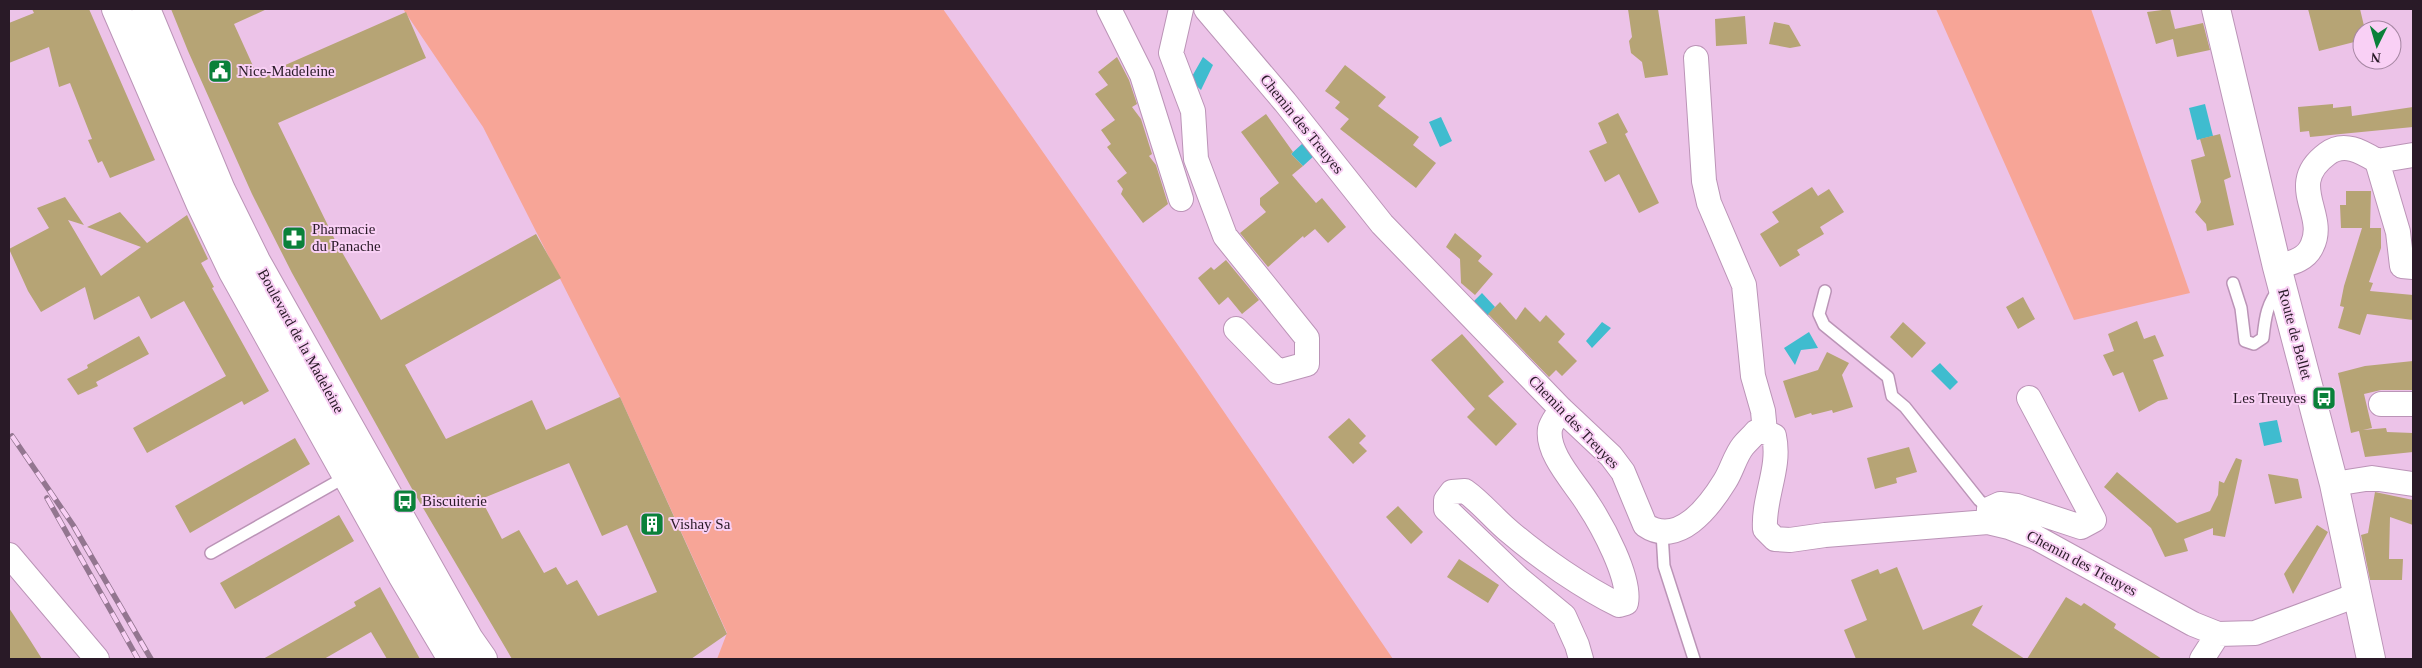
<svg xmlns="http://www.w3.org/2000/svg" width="2422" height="668" font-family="'Times New Roman',serif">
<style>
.green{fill:#f7a597}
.water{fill:#3fbccf}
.building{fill:#b6a475;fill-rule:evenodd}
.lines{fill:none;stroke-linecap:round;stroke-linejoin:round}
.service-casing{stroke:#bb94b7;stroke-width:14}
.minor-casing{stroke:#bb94b7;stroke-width:26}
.tertiary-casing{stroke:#bb94b7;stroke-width:30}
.service{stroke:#fff;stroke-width:11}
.minor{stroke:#fff;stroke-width:24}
.tertiary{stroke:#fff;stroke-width:28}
.rail-casing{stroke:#937690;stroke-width:5.5}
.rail{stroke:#f9d0f5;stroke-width:4;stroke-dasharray:11;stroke-linecap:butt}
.labels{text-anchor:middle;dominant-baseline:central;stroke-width:4;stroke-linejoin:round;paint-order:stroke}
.poi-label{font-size:15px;fill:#291a27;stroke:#f9d0f5;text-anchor:start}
.street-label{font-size:15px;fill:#291a27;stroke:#f9d0f5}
</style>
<rect width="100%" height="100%" fill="#ecc3e8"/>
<path class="green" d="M403,9h540l253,362 197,288h-676l10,-26 -107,-236 -137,-270z
M1936,9h155l99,284 -116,27z"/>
<path class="water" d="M1203,57l10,8 -12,25 -11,-10z
M2205,104l8,32 -16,4 -8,-32z
M1441,117l11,24 -12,6 -11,-25z
M1303,143l12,12 -12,11 -12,-12z
M1482,293l13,14 -11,13 -14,-15z
M1602,322l9,6 -19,20 -6,-7z
M1809,332l9,16 -17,2 -6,15 -11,-17z
M1940,363l18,19 -8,8 -19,-19z
M2277,420l5,22 -18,4 -5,-23z"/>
<path class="building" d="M32,9h57l66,151 -45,18 -8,-17 -4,2 -10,-23 4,-1 -22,-56 -11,4 -10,-40 -40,16v-40l25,-10z
M171,9h96l-33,15 24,53 148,-65 20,46 -148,65 57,117 46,80 155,-86 25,44 -156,87 41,74 86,-39 14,30 74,-33 107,237 -36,25h-179l-96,-163 -124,-223 -40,-79 -64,-143zM569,463l33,73 25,-11 30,67 -59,24 -21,-36 -10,5 -11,-18 -12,6 -25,-43 -17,9 -21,-40z
M1628,9h30l10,66 -23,3 -3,-16 -11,-9 -2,-12 3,-4z
M2170,9l5,20 28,-6 7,27 -33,7 -4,-18 -17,5 -9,-32z
M2308,9h52l5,21h-3v10l-43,11z
M1745,16l2,28 -31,2 -1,-27z
M1774,22l15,3 12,21 -11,2 -21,-4z
M1117,57l12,23 8,24 -5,3 9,12 11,35 -3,2 7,9 12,39 -25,19 -22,-29 2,-5 -6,-8 10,-8 -20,-26 4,-3 -10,-14 14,-10 -20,-26 13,-9 -10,-13z
M1345,65l41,32 -8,9 41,31 -6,8 23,18 -20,25 -76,-59 9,-10 -14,-11 5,-6 -15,-11z
M2333,104v4l18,-2 1,10 61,-9v20l-103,10 -1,-6 -9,1 -2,-25z
M1618,113l10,19 -3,2 34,69 -20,10 -20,-39 -14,8 -16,-31 18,-8 -9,-20z
M1266,114l27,38 -2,2 12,12 -11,9 24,28 6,-5 24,29 -18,16 -13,-14 -11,9 -1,-2 -35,31 -28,-34 26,-21 -6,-7v-7l19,-15 -38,-51z
M2220,134l11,43 -7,3 10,45 -27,6 -1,-7 -11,-12 6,-10 -10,-42 14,-4 -5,-17z
M1812,187l6,9 11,-7 15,23 -24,15 4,7 -27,16 3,5 -20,12 -20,-33 19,-12 -7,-10z
M2346,191h25l-1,37h-7h18v20l-12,34 4,1 -3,8 43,4v25l-46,-6 -7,21 -22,-7 6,-21 -4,-1 4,-20 18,-58h-21l-1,-23h6z
M65,197l19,28 -16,-5 33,56 40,-29 -54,-20 33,-15 27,31 40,-28 21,44 -7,4 13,24 -2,1 57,103 -25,14 -2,-4 -95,52 -14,-25 93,-52 -42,-75 -33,18 -12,-23 -45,24 -9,-33 -44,25 -13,-21 -19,-42 40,-21 -12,-20z
M1455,233l27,23 -4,5 15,13 -18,21 -14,-12 -1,-24 -14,-12z
M1226,260l33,40 -17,14 -14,-17 -9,8 -21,-27 13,-11 3,3z
M2023,297l12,22 -17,10 -12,-22z
M1500,302l16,18 9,-13 15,15 6,-7 19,19 -7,8 19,19 -15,15 -6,-6 -7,7 -61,-63z
M2137,321l7,18 11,-4 9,21 -11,4 15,39 -10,2 -19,11 -16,-40 -10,4 -10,-21 11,-4 -6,-17z
M1903,322l23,21 -14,15 -22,-21z
M1462,334l42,48 -16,14 29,28 -21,22 -29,-29 8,-8 -44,-49z
M139,336l10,18 -53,28 2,4 -20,9 -11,-16 21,-11 -1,-3z
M1827,352l22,11 -7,12 11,32 -20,6 -1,-3 -20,5 -1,-2 -16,5 -12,-37 35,-11z
M2413,361v29h-32l-17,4 8,34 -9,2 23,-2 1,4 26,1v19l-48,5 -6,-26 -8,2 -13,-60 27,-7z
M1349,418l17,18 -7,7 8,8 -14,13 -25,-27z
M295,438l15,26 -120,69 -15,-27z
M1909,447l8,25 -21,6 1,5 -22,6 -8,-31z
M2236,458l6,2 -17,77 -12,-2v-7l-29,11 4,12 -23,6 -14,-29 -47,-41 13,-15 60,51 33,-12 8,-16 1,-14 5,2z
M2268,474l30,5 4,19 -27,6z
M2375,492l38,8v25l-23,-8 -1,42h14l-1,21h-32l-9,-45 7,-2z
M1398,506l25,26 -12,12 -25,-27z
M339,515l15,26 -119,68 -15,-26z
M2317,525l11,7 -35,62 -9,-20z
M1459,559l40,26 -11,18 -41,-26z
M1897,567l26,63 60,-25 -11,20 53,34h-169l-12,-29 23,-10 -16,-40 27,-11 2,5z
M380,587l40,72h-33l-16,-27 -47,27h-61l93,-53 -2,-4z
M2066,597l15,9 3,-3 32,21 -2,4 48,31h-135z
M9,608l21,32 12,19h-33z"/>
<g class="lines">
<g class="service-casing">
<path id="service" d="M2233,283l8,25 4,33 9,3 9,-6c2,-20 4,-36 18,-51
M1825,291l-6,23 5,11 64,52 4,19 13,11 74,93 10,9
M1662,533l2,33 30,93
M211,553l136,-77"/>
</g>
<g class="minor-casing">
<path id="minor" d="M1109,9l33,66 39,124
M1181,9l-10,44 22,58 3,48 29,77 82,102v26l-29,8 -42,-43
M1206,9l79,93 97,122 179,185 50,47 12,16 22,53c33,23 64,-18 80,-44 7,-11 10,-25 18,-35 4,-5 9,-9 13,-14h9l9,4c7,32 -11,61 -9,93l10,10 15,1 35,-5 163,-13 21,5 26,10 158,87 25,10 37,-1 102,-38
M1696,58l8,123 5,22 35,82 9,91 10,35 2,21
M2377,161l36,-6
M2277,267c14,-4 29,-7 35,-21 16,-32 -27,-61 15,-92 17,-13 35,-2 50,7l21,71 4,34 11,1
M2381,404h32
M1561,409c-3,6 -10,14 -11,20 -4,25 27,56 38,75 14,21 43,74 38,99l-7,2c-35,-17 -80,-48 -109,-73 -16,-13 -28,-29 -45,-41l-13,1 -6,8v9l72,69 46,38 13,29 4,14
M2334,484l38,-6 41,6
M1988,522l1,-13 11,-5 17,2 64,21 13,-7 -65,-122
M9,555l88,104
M2202,659l16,-25"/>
</g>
<g class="tertiary-casing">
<path id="tertiary" d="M116,9l84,194 33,69 169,303 50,84
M146,9l75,181 35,71 213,378 14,20
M2216,9l61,258 57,217 37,175"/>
</g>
<use href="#service" class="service"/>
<use href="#minor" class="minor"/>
<use href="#tertiary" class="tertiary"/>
<g class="rail-casing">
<path id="rail" d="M12,436l61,89 78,134
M47,498l91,161"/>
</g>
<use href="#rail" class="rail"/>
</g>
<defs>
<g id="civic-square" transform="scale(1.25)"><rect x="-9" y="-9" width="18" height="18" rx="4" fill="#0a813a" stroke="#f9d0f5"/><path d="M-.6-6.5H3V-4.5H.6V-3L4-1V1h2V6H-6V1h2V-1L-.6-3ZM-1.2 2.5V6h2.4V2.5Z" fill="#fff"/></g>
<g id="pharmacy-square" transform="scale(1.25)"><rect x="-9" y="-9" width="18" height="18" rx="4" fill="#0a813a" stroke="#f9d0f5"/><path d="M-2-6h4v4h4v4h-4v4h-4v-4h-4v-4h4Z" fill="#fff"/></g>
<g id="bus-square" transform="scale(1.25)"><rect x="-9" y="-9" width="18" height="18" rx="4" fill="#0a813a" stroke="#f9d0f5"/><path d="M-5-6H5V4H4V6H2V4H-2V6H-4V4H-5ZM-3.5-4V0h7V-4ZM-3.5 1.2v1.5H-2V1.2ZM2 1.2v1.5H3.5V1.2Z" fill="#fff"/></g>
<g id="building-square" transform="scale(1.25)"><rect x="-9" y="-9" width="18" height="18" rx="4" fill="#0a813a" stroke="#f9d0f5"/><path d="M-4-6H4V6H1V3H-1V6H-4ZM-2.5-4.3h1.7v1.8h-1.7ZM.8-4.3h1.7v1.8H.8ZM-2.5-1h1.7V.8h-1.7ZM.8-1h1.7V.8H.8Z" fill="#fff"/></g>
</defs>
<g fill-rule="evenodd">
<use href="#civic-square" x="220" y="71"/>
<use href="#pharmacy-square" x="294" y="238"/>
<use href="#bus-square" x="2324" y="398"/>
<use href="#bus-square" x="405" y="501"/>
<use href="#building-square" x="652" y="524"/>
</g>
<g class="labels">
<g class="poi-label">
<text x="238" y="71">Nice-Madeleine</text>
<text x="312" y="229">Pharmacie<tspan x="312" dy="17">du Panache</tspan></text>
<text x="2306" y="398" text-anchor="end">Les Treuyes</text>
<text x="422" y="501">Biscuiterie</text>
<text x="670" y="524">Vishay Sa</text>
</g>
<g class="street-label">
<text transform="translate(1302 124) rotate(51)">Chemin des Treuyes</text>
<text transform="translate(2295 334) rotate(75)">Route de Bellet</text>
<text transform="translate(301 341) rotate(61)">Boulevard de la Madeleine</text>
<text transform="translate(1574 422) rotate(46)">Chemin des Treuyes</text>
<text transform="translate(2082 563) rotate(28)">Chemin des Treuyes</text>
</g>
</g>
<rect width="2422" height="668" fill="none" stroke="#291a27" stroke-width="20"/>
<g transform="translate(2377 45) rotate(185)"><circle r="24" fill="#f9d0f5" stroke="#a687a3"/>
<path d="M0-4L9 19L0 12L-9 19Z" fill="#0a813a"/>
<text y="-8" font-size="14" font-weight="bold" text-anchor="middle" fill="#291a27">N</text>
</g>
</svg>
